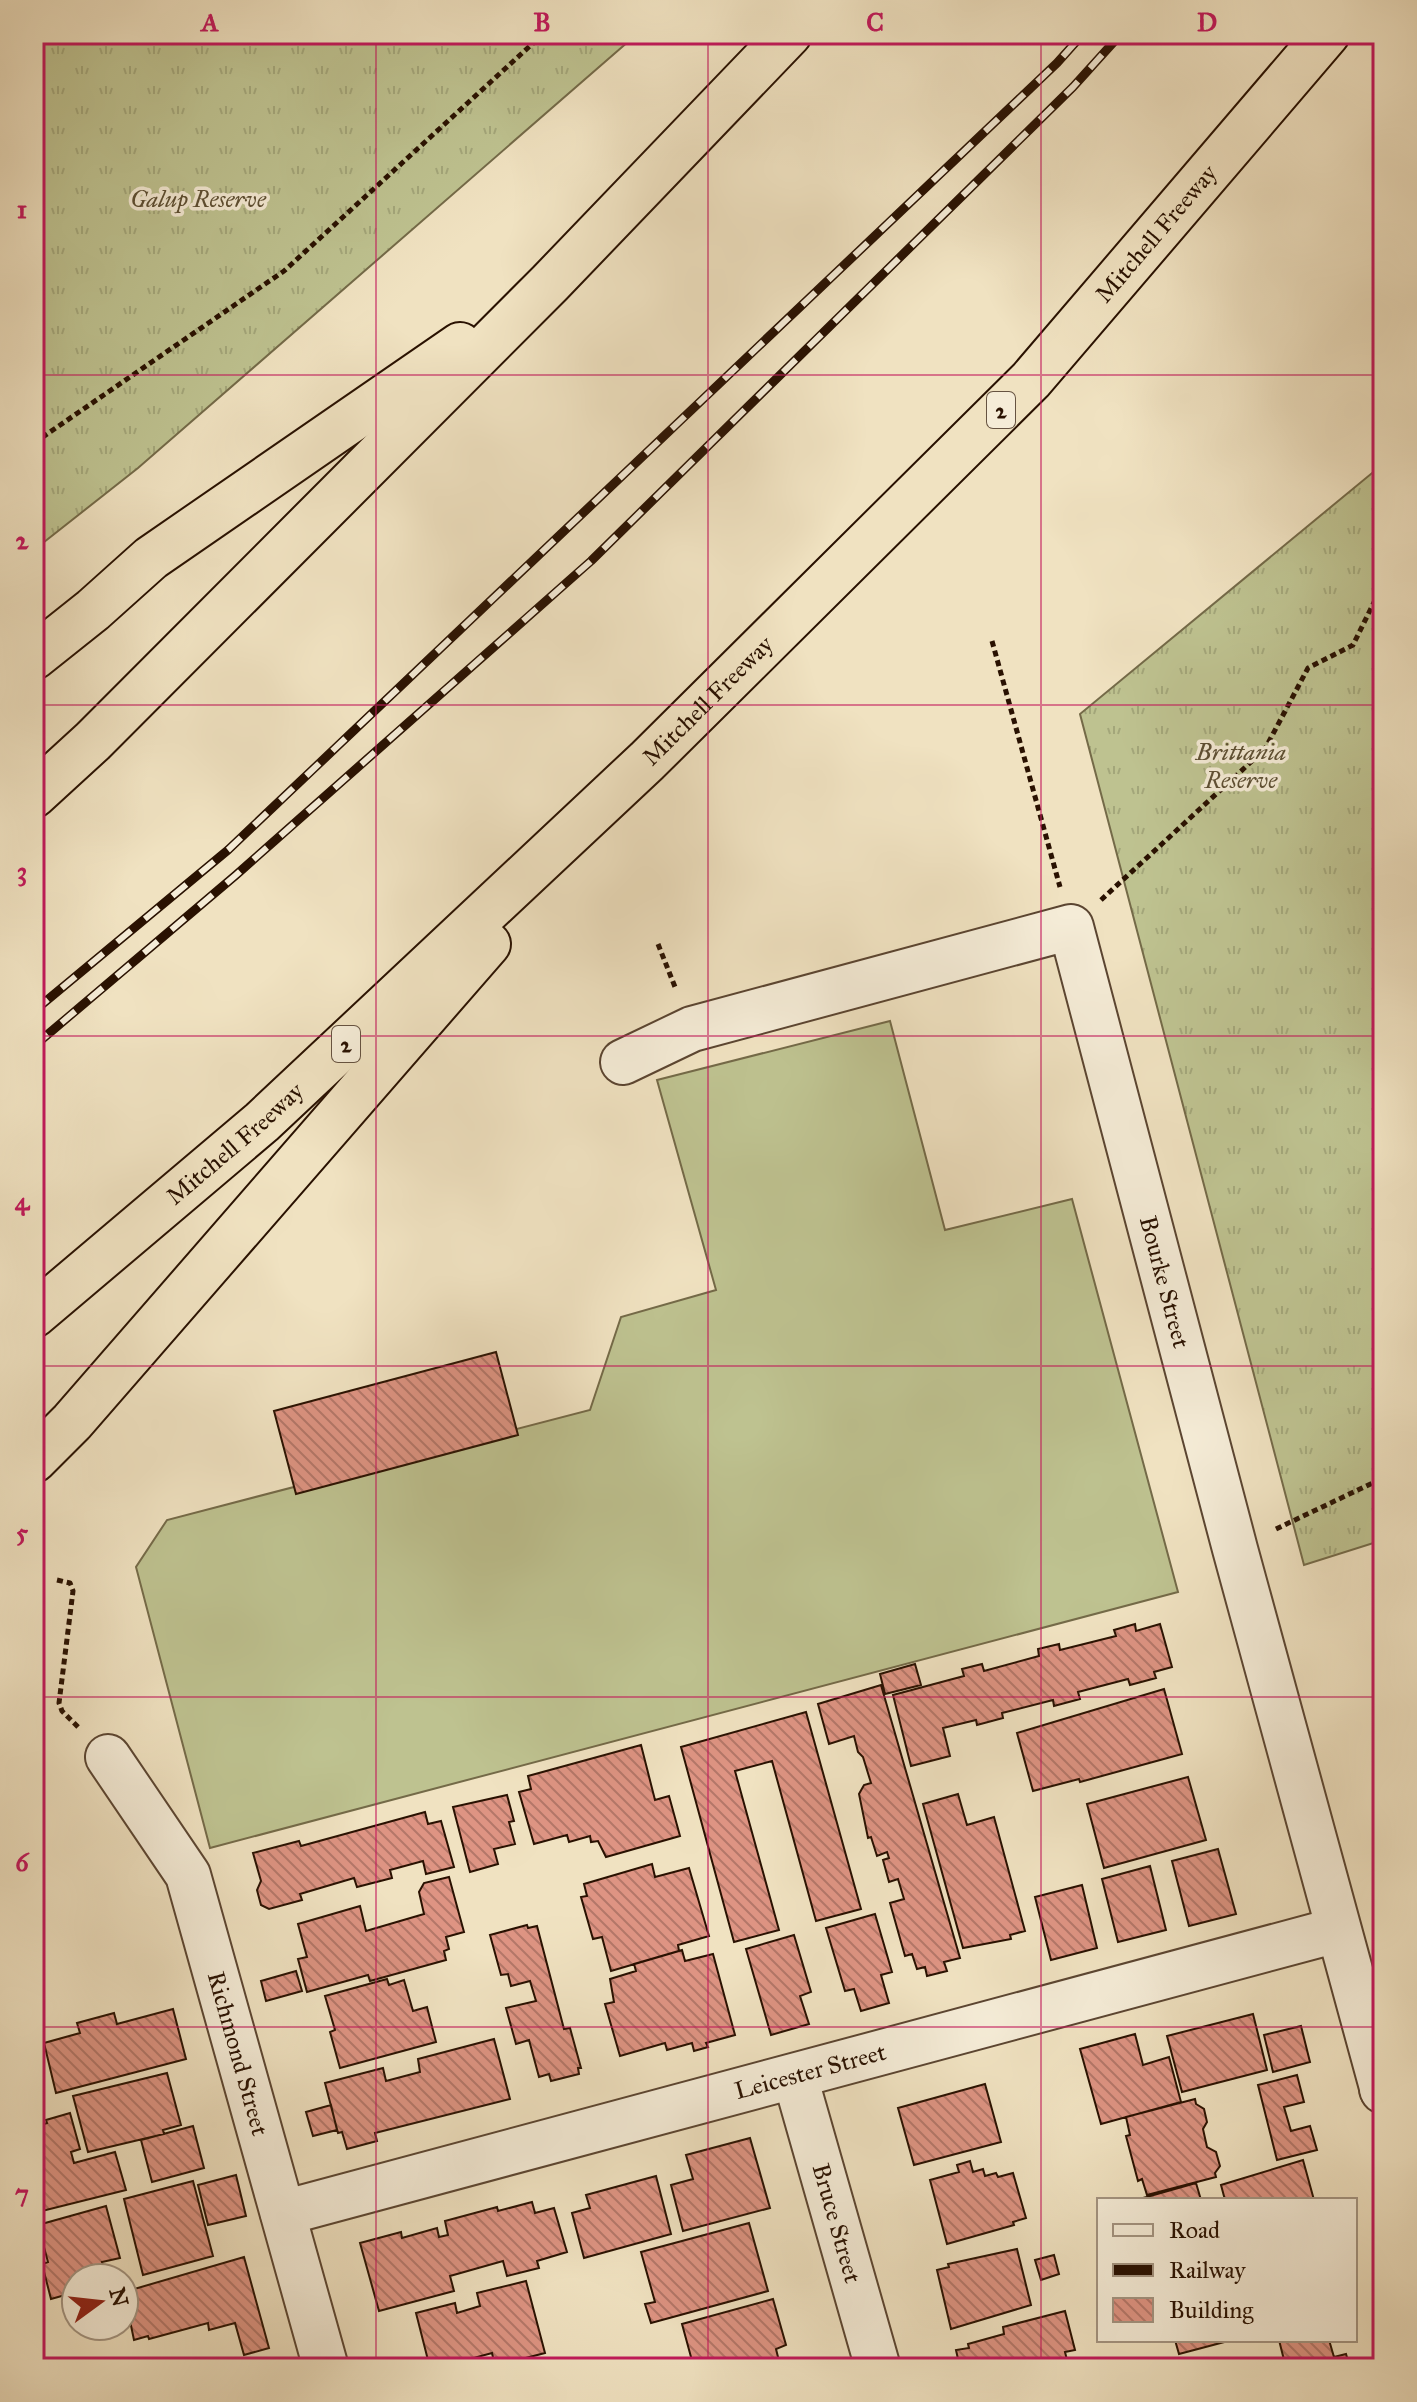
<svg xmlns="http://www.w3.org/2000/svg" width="1417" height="2402" font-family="'IM FELL Great Primer',serif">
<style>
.grass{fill:url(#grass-tufts);stroke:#746a48;stroke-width:2}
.garden{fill:#bec290;stroke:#746a48;stroke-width:2}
.building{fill:url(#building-back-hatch);stroke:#291101;stroke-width:2}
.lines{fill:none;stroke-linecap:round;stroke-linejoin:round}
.minor-casing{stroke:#5b4531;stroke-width:48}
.tertiary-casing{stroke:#5b4531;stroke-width:48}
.motorway-casing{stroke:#291101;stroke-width:48}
.path{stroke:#291101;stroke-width:5;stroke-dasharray:6 4;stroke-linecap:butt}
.minor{stroke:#f5ecd7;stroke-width:44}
.tertiary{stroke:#f5ecd7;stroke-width:44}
.motorway{stroke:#f0e2c1;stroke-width:44}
.rail-casing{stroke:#291101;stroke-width:9}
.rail{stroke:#f5ecd7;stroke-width:6;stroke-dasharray:18;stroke-linecap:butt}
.grid{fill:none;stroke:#c2185b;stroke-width:2;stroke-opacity:0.55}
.labels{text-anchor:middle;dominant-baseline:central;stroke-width:7;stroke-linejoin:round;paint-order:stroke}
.shield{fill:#f5ecd7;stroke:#665341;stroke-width:2}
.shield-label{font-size:22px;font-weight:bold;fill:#291101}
.park-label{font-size:24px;font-style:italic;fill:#5d4f33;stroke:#f5ecd7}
.street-label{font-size:24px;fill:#291101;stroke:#f5ecd7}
.neatline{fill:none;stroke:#c2185b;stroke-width:3}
.grid-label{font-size:26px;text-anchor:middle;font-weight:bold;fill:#c2185b}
</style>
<defs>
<pattern id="grass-tufts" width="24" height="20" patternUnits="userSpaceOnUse" patternTransform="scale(2)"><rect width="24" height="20" fill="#bec290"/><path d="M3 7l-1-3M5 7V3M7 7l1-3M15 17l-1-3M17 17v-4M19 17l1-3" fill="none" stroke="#a3a67a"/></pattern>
<pattern id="building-back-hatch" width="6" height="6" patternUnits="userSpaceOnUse" patternTransform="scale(2)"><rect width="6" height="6" fill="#de9483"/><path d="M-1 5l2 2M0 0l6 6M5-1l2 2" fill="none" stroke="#b47769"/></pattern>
</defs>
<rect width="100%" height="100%" fill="#f0e2c1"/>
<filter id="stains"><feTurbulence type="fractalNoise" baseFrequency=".0025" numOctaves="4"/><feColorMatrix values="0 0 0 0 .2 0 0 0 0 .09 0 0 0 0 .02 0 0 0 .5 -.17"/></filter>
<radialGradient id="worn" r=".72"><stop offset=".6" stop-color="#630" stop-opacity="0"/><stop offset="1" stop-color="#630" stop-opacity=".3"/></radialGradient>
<path class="grass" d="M34,34h603l-499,434 -104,82z
M1383,464v1076l-79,25 -224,-851z"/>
<path class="garden" d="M890,1021l55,209 127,-31 106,393 -968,256 -74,-281 31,-47 423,-110 31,-93 95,-27 -59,-210z"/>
<path class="building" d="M496,1352l22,83 -222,59 -22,-83z
M1135,1624l1,7 24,-7 12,43 -18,5 2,6 -26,7 -2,-6 -50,13 2,7 -26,7 -1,-6 -51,13 1,5 -26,7 -1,-5 -33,8 7,28 -39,10 -18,-71 71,-19 -2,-7 20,-5 2,7 55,-15 -1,-7 21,-5 1,6 56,-14 -2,-6z
M915,1664l6,21 -36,9 -5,-20z
M881,1685l79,273 -16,4 3,9 -20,5 -2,-9 -8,2 -5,-15 -7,2 -15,-53 14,-4 -6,-20 -9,3 -6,-22 6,-2 -2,-6 -10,4 -6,-19 -3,1 -9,-44 5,-9 7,-2 -8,-26 -5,-5 -4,-16 -25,8 -11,-40z
M1164,1689l18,65 -102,28 -1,-3 -46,12 -16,-58z
M806,1712l55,197 -45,12 -44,-160 -37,10 44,159 -45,12 -53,-195z
M641,1745l14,55 14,-4 11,40 -74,21 -8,-16 -7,1 -1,-6 -21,6 -2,-7 -33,9 -15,-52 12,-3 -3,-13z
M1188,1777l18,63 -102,28 -17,-64z
M958,1794l9,31 27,-8 31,114 -15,4 1,4 -48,9 -40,-144z
M507,1795l7,26 -5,1 6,22 -21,5 4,15 -28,8 -17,-65z
M425,1812l3,12 13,-3 13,46 -28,7 -3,-13 -33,9 2,8 -35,9 -3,-9 -54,16 2,6 -33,9 -8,-4 -4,-15 4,-9 -8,-28 46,-12 2,5z
M1218,1849l18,65 -47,12 -17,-65z
M652,1864l3,13 34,-9 20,68 -31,9 1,6 -68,20 -9,-34 -9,2 -12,-42 6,-1 -3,-12z
M1150,1866l16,64 -48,12 -16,-63z
M449,1877l15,55 -18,5 3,12 -5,2 2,9 -76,21 -2,-6 -61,17 -9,-33 9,-2 -9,-33 62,-18 6,25 58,-17 -5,-22 5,-9z
M1082,1885l15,63 -46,12 -16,-63z
M875,1914l17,58 -11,3 8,28 -28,8 -7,-22 -9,2 -19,-63z
M527,1925l1,3 9,-2 27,103 6,-1 11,40h-3l1,6 -28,7 -2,-7 -10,3 -10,-37 -13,4 -10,-36 30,-7 -6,-20 -19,5 -3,-12 -7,1 -11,-40z
M794,1935l17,57 -11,4 9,28 -38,11 -25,-86z
M682,1950l3,11 28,-7 22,81 -29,8 2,4 -14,4 -2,-8 -25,7 -2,-7 -45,13 -15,-52 9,-2 -4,-23 26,-8 -2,-7z
M296,1971l6,20 -36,10 -5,-20z
M387,1979l2,6 15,-5 9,31 14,-4 9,35 -96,26 -10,-36 5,-2 -10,-34z
M173,2009l13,50 -130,34 -12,-50 36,-10 -3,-10 37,-10 3,11z
M1253,2014l14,56 -85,22 -15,-56z
M1301,2026l9,36 -37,10 -9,-37z
M1135,2034l8,31 26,-8 12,45 -80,22 -21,-75z
M494,2039l16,60 -135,34 2,8 -30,8 -5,-17 -4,1 -13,-50 58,-15 3,13 34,-9 -2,-13z
M34,2060l9,35 -9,2z
M167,2073l14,52 -18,5 1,4 -76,18 -15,-56z
M1297,2075l7,27 -20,5 7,24 19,-5 7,24 -40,10 -19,-75z
M985,2084l16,58 -87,23 -16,-57z
M1195,2099l1,5 8,5 3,13 -4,7 4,18 9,5 4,14 -5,7 1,4 -69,18 -5,-16 -4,2 -12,-45 4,-1 -4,-18z
M331,2105l6,25 -24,6 -7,-24z
M70,2113l10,36 -9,3 3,11 41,-11 11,38 -92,23v-86l13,-4 -1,-3z
M193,2126l11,42 -52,14 -11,-42z
M750,2138l20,70 -87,23 -12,-46 22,-6 -7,-24z
M1303,2160l11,40h-89l-4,-15z
M970,2161l3,11 10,-3 2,7 11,-3 2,4 15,-4 13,45 -13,4 1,3 -67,19 -17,-64 29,-8 -2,-7z
M236,2175l10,41 -38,9 -10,-40z
M656,2176l15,58 -87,24 -12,-45 18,-5 -4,-13z
M193,2181l20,75 -70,19 -19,-76z
M1196,2183l5,17h-65z
M532,2202l3,11 19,-5 13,44 -30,9 2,7 -32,8 -4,-15 -53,15 4,15 -75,20 -19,-68 41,-11 1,6 35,-10 2,9 9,-2 -3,-14 52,-14 1,4z
M106,2206l14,52 -18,4 5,16h-31v14l-25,7 -9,-35 6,-2 -10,-37z
M749,2223l19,68 -117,32 -6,-19 10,-2 -14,-50z
M1017,2249l14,56 -80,24 -14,-59 12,-3 -1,-3z
M1054,2255l5,19 -18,6 -6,-20z
M244,2257l25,91 -25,7 -9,-32 -26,7 -1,-7 -59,16 -1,-3 -14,4 -10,-48z
M526,2281l19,72 -50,13 -3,-13 -22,6 1,9h-41l-14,-55 39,-10 2,10 23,-7 -3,-13z
M773,2299l13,46 -10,4 4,16 -11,3h-75l-12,-44z
M1065,2311l10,39 -10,2 4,16h-109l-4,-18 13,-2 -1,-4 36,-10 -1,-7z
M1175,2340h57l-53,14z
M1279,2340h50l5,17 12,-3 4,14h-64z"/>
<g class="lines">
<g class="minor-casing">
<g id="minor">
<path id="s1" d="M623,1062l69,-33 379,-102 164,622 148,542"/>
<path id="s2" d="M108,1757l80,118 138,493"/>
<path id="s3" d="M795,2077l83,291"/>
<path id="s4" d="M283,2213l1054,-283"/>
</g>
</g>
<g class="tertiary-casing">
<path id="tertiary" d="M1382,2089h1"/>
</g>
<g class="motorway-casing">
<g id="motorway">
<path d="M34,657l59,-47 58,-52 309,-213"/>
<path d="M34,795l59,-54 457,-458 239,-249"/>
<path id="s5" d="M34,1315l228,-193 385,-361 384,-381 296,-346"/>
<path d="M34,1460l38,-38 416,-478"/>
</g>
</g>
<path class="path" d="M34,443l250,-172 259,-237
M992,641l68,246
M1101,900l164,-151 43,-81 45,-23 30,-61
M658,944l17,43
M1276,1529l107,-51
M57,1580l13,3 3,8 -14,112 3,8 17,17
M34,1626l10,3"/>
<use href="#minor" class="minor"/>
<use href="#tertiary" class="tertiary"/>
<use href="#motorway" class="motorway"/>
<g class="rail-casing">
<path id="rail" d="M34,1011l194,-161 829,-787 26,-29
M34,1046l202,-171 355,-314 482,-474 48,-53"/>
</g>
<use href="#rail" class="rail"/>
</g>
<path class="grid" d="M376,34v2334M708,34v2334M1041,34v2334M34,375h1349M34,705h1349M34,1036h1349M34,1366h1349M34,1697h1349M34,2027h1349"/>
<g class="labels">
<g class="shield">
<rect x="987" y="392" width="28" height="36" rx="6"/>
<rect x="332" y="1026" width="28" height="36" rx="6"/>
</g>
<g class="shield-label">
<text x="1001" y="410">2</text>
<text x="346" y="1044">2</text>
</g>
<g class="park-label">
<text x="198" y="199">Galup Reserve</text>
<text x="1241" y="752">Brittania<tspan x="1241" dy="28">Reserve</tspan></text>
</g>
<g class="street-label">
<text stroke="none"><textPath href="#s5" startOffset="1560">Mitchell Freeway</textPath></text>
<text stroke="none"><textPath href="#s5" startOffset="912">Mitchell Freeway</textPath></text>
<text stroke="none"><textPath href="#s5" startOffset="264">Mitchell Freeway</textPath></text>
<text stroke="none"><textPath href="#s1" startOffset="836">Bourke Street</textPath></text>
<text stroke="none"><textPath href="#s2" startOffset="328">Richmond Street</textPath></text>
<text stroke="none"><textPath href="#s4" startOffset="546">Leicester Street</textPath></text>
<text stroke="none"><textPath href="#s3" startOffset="152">Bruce Street</textPath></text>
</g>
</g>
<rect width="1417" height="2402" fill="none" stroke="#f0e2c1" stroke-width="88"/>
<rect x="1097" y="2198" width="260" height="144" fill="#f5ecd7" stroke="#a39481" stroke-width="2"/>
<rect x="1113" y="2224" width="40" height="12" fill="#f5ecd7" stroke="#a39481" stroke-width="2"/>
<text x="1169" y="2238" font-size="24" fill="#291101">Road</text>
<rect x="1113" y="2264" width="40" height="12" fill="#291101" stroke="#a39481" stroke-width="2"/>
<text x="1169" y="2278" font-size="24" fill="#291101">Railway</text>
<rect x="1113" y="2298" width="40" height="24" fill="url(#building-back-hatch)" stroke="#a39481" stroke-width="2"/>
<text x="1169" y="2318" font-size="24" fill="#291101">Building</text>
<g transform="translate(100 2302) rotate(75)"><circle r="38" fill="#f5ecd7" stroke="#a39481" stroke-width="2"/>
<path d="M0-6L14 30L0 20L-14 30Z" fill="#8f2418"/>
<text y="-12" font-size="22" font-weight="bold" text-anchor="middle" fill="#291101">N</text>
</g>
<rect x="44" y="44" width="1329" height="2314" class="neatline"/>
<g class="grid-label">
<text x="210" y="31">A</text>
<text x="542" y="31">B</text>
<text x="875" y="31">C</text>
<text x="1207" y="31">D</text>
<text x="22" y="218">1</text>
<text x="22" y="549">2</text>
<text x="22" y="880">3</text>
<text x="22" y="1210">4</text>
<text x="22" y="1541">5</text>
<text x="22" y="1871">6</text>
<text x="22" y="2202">7</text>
</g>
<rect width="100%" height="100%" filter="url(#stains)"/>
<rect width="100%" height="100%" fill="url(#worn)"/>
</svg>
